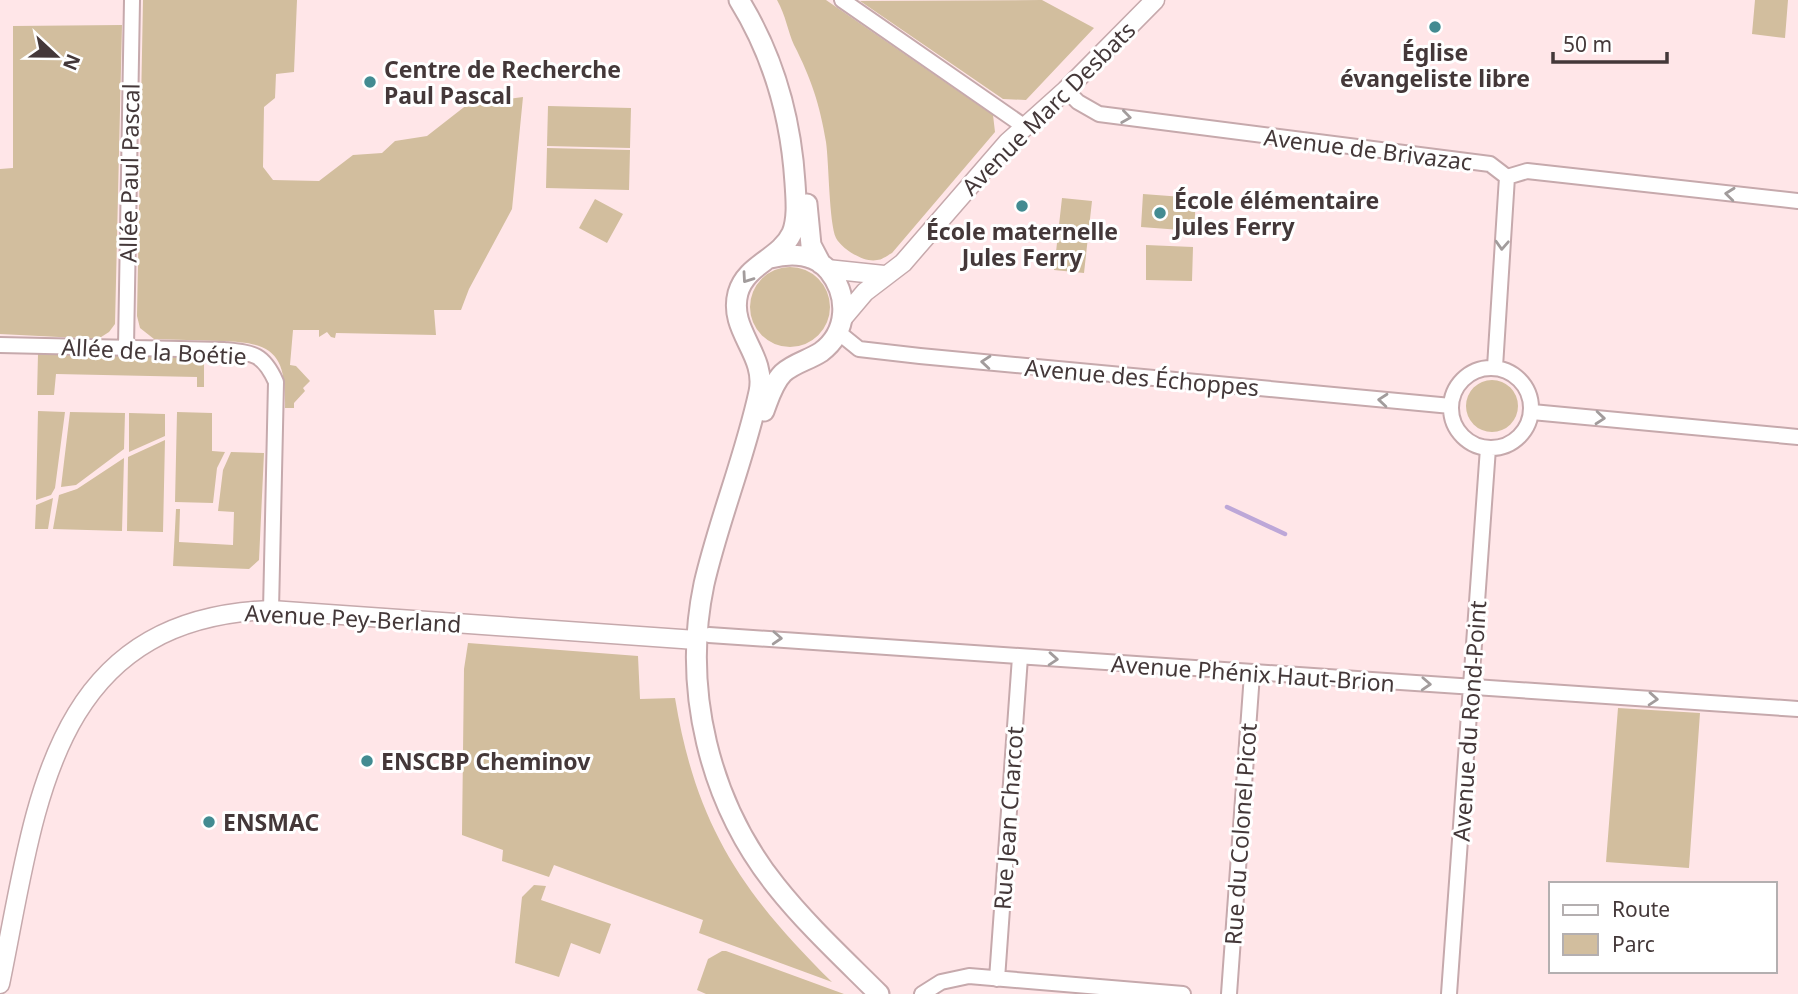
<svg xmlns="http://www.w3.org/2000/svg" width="1798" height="994" font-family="'Noto Sans',sans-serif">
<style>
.green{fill:#d2be9e}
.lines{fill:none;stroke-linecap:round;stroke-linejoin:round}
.stream{stroke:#bda7d8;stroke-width:4.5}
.minor-casing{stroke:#c6a9ac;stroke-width:18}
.tertiary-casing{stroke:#c6a9ac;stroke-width:21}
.secondary-casing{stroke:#c6a9ac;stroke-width:23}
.minor{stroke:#fff;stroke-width:14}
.tertiary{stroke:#fff;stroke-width:18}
.secondary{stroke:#fff;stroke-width:19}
.oneway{stroke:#a29c9c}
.poi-dot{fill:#438b91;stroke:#fff;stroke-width:2.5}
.labels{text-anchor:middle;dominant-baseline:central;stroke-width:6;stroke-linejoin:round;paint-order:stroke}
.poi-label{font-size:23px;font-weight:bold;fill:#443839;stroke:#fff;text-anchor:start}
.street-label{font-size:23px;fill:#443839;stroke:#fff}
</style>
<rect width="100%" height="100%" fill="#ffe6e8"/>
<path class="green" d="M143,0h154l-3,72 -18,2 -1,24 -11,9 -1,60 10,13 46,1 34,-26 29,-2 13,-12 32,-5 41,-32 55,-7 -11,112 -43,80 -8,21h-27l2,25 -100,-2 -1,5 -4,-1 -4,-5 -8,5v-7h-26l-3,35 6,1 14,15 -7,7 2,3 -11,12v5h-9c1,-54 -11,-66 -65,-67 -22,-1 -44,-1 -66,-2l-14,-11 -3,-12z
M777,0h49l167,115 2,17 -103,121c-4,2 -10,7 -15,7 -13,3 -35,-11 -41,-22 -7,-15 -7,-75 -10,-96 -6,-37 -15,-64 -32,-97 -6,-13 -8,-29 -17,-45z
M1042,0l52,28 -68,72 -23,-1 -143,-98z
M1755,0h33l-3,38 -33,-4z
M122,25l-7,299 -6,8 -11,7 -98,-5v-165l13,-1v-142z
M548,106l83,2 -1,40 -83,-2z
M547,148l83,2 -1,40 -83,-2z
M1143,194l53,4 -2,33 -53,-4z
M1062,198l30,3 -8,72 -30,-3z
M595,199l28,15 -16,29 -28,-15z
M1146,245l47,2 -1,34 -46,-1z
M750 307a40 40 0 1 1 80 0a40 40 0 1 1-80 0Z
M38,354l166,4v29h-7v-10l-141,-3 -2,21h-17z
M1466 406a26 26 0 1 1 52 0a26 26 0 1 1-52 0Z
M38,411l27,1 -10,76 -4,7 -15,5z
M70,412l55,1 -1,36 -48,36 -15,2z
M177,412l35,1v38l13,1 -8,16 -4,35 -38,-1z
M129,413l36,1v22l-36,16z
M165,440l-2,92 -36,-1 1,-74z
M231,452l33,1 -5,107 -10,9 -76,-3 3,-57h4l-1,33 54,3 1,-33 -16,-1 5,-41z
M124,458l-2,73 -69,-2 6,-34 18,-6z
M53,498l-5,31h-13l1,-24z
M468,643l170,13 2,43 35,-1c21,128 67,195 157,284l-133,-49 4,-13 -149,-55 -5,12 -47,-16 1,-11 -41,-15 2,-166z
M1618,708l82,5 -11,155 -83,-6z
M534,885l12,1 -5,14 70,24 -11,30 -29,-11 -12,34 -44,-14 7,-66z
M722,951h4l118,43h-138l-9,-4 11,-31z"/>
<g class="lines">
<path class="stream" d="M1227,507l58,27"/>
<g class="minor-casing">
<path id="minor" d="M842,0l183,127
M1066,90l12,12 21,12 391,50 17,13
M1507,177l20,-6 271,30
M838,332l21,17 61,7 531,50
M0,345l224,5c29,3 39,3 52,32l-5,228
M126,347l6,-347
M1495,367l12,-190
M1451 408a40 40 0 1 1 80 0a40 40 0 1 1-80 0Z
M1532,412l266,25
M709,635l1089,74
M997,979l23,-322
M922,994l19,-12 28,-6 214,18
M1229,994l23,-320
M1449,994l39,-546"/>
</g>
<g class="tertiary-casing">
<path id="tertiary" d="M827,269l57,6
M843,318l22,-26 38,-29 105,-121 58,-52 89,-90
M0,984c36,-174 47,-366 271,-374l425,30"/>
</g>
<g class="secondary-casing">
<path id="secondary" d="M739,0c34,55 52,119 56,183 1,16 3,35 -3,50 -12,26 -46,31 -54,60 -10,38 29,61 21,99 -14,65 -40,127 -55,192 -22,105 5,218 72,302 31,39 68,73 103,108
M807,204l4,41 10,19
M764,411c5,-13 9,-28 19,-38 11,-10 26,-13 38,-21 27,-20 28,-56 8,-81 -15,-18 -39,-18 -59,-13"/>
</g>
<use href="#minor" class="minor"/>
<use href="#tertiary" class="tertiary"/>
<use href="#secondary" class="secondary"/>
</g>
<defs><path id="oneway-chevron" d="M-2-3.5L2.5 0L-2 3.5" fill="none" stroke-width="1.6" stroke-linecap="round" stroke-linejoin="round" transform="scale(1.75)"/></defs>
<g class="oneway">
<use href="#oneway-chevron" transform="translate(1126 117) rotate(8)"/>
<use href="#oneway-chevron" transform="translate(1730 194) rotate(-174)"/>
<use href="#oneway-chevron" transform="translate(1502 245) rotate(93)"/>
<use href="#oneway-chevron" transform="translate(747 278) rotate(125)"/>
<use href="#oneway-chevron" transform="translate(986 362) rotate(-175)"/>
<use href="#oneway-chevron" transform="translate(1383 400) rotate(-175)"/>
<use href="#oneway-chevron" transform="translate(1600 418) rotate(5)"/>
<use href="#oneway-chevron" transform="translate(777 638) rotate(3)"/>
<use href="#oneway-chevron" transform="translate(1053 659) rotate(4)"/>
<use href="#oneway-chevron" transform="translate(1426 684) rotate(3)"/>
<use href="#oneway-chevron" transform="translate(1653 699) rotate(4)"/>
</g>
<g class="poi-dot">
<circle cx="1435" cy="27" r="7"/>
<circle cx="370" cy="82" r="7"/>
<circle cx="1022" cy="206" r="7"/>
<circle cx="1160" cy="213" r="7"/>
<circle cx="367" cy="761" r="7"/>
<circle cx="209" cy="822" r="7"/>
</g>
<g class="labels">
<g class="poi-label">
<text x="1435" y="52" text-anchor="middle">Église<tspan x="1435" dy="26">évangeliste libre</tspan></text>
<text x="384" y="69">Centre de Recherche<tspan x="384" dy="26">Paul Pascal</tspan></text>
<text x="1174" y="200">École élémentaire<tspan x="1174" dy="26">Jules Ferry</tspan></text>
<text x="1022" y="231" text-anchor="middle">École maternelle<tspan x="1022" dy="26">Jules Ferry</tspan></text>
<text x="381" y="761">ENSCBP Cheminov</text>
<text x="223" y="822">ENSMAC</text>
</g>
<g class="street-label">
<text transform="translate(1048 108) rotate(-45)">Avenue Marc Desbats</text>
<text transform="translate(1368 149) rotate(7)">Avenue de Brivazac</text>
<text transform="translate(129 173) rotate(-89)">Allée Paul Pascal</text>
<text transform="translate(154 351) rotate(3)">Allée de la Boétie</text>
<text transform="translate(1142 377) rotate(5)">Avenue des Échoppes</text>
<text transform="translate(353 618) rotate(3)">Avenue Pey-Berland</text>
<text transform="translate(1253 673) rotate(4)">Avenue Phénix Haut-Brion</text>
<text transform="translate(1469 721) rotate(-86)">Avenue du Rond-Point</text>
<text transform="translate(1008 818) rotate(-86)">Rue Jean Charcot</text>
<text transform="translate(1240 834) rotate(-86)">Rue du Colonel Picot</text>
</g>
</g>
<rect x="1549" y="882" width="228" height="91" fill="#ffffff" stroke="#b4afb0" stroke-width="2"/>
<rect x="1563" y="905" width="35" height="10" fill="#ffffff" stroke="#b4afb0" stroke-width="2"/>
<text x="1612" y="917" font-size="21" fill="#443839">Route</text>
<rect x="1563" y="934" width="35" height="21" fill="#d2be9e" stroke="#b4afb0" stroke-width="2"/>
<text x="1612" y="952" font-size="21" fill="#443839">Parc</text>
<g transform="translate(56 56) rotate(112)" stroke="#ffffff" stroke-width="5" paint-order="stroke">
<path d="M0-5L12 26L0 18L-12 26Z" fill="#443839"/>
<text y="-10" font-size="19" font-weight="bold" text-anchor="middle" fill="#443839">N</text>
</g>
<path d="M1553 52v10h114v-10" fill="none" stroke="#443839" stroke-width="3.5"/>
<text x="1563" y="52" font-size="21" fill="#443839" stroke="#ffffff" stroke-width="5" paint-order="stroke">50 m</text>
</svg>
